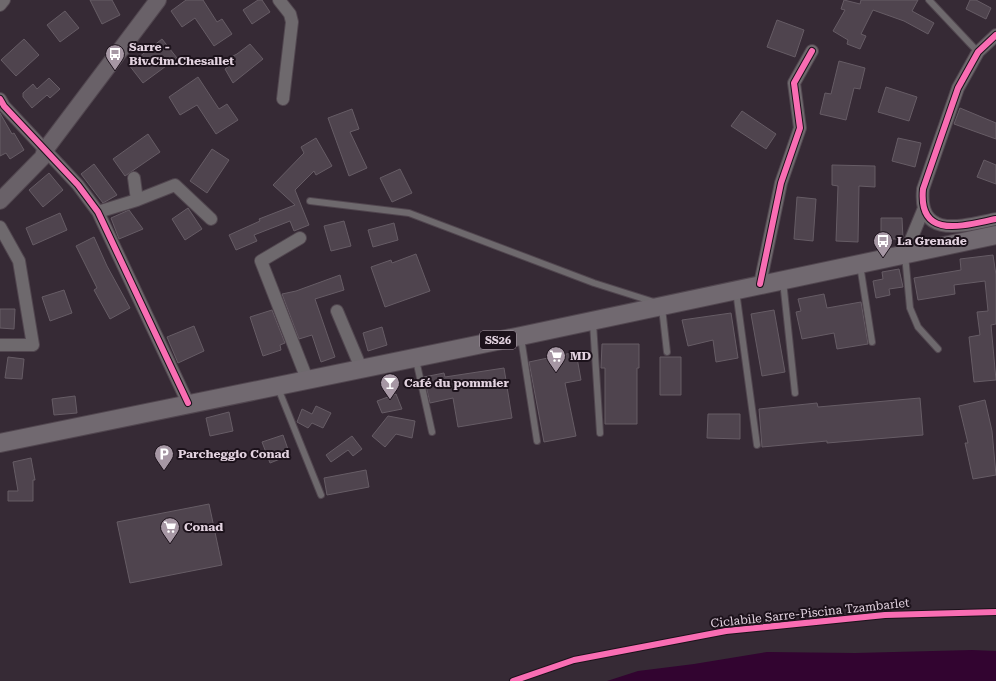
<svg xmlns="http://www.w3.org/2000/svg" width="996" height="681" font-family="'Roboto Serif',serif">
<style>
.water{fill:#320430}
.building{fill:#4f444e;stroke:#665c65}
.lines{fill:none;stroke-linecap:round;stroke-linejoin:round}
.lane-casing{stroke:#51464f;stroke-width:8}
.street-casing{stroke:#51464f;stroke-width:14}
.secondary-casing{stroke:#51464f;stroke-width:18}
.primary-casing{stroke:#51464f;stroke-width:20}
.lane{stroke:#6e696d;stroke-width:6}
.street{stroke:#6e696d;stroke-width:12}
.secondary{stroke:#696168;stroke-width:16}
.primary{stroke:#716970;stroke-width:18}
.cycleway-casing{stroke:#1c121b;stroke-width:8}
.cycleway{stroke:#f96db3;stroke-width:6}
.labels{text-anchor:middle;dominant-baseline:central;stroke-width:4;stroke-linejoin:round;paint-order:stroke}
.shield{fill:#1c121b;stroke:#a798a4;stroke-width:1}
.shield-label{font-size:11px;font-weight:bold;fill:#e2d2df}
.poi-label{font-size:12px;font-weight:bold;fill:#e2d2df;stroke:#1c121b;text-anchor:start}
.street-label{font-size:12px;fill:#e2d2df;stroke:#1c121b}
</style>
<rect width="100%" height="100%" fill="#362a35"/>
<path class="water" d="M972,650l24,1v30h-389l31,-10 56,-7 73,-12 88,1z"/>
<path class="building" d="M90,0h22l8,15 -18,9z
M186,0h17l14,22 5,-3 10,15 -18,12 -19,-28 -13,9 -11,-16z
M258,0h4l8,12 -18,12 -9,-14z
M844,0l16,4 1,-4h57l-6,11 22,12 -6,11 -24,-13 -31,-11 -12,24 5,2 -6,13 -13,-5 1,-4 -15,-9 12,-21 -4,-1z
M970,0h6l15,8 -5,11 -20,-10z
M65,11l14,17 -19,14 -13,-17z
M777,20l27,10 -9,27 -28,-10z
M24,39l15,16 -23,21 -15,-16z
M162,39l15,19 -34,25 -14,-18z
M250,44l13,15 -30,24 -8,-14 9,-7 -3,-5 6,-3z
M839,61l26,7 -5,21 -6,-1 -8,32 -26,-6 5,-21 6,1z
M198,77l21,32 8,-5 11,16 -22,14 -19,-29 -17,10 -11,-18z
M49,78l11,11 -10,9 -3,-3 -15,13 -9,-11v-4l10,-9 4,5z
M886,87l31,10 -8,24 -31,-9z
M960,108l36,15v16l-42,-15z
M352,109l7,20 -9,3 17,36 -18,8 -21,-58z
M742,111l34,23 -10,15 -35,-23z
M0,113l12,21 2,-1 10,17 -14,9 -4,-6 -6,3z
M148,134l12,18 -35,24 -12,-17z
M316,138l16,28 -16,9 -2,-4 -19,19 14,35 -15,6 -4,-10 -36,14 3,6 -21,9 -7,-15 31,-14 -1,-2 36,-14 -22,-20 31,-32 -3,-6z
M898,138l23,5 -6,24 -23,-6z
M212,149l17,11 -22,33 -17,-12z
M984,160l12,5v19l-19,-7z
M94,164l23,31 -14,8 -22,-29z
M832,165l43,1v21l-16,-1 -1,56 -22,-1 2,-55 -6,-1z
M400,169l12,24 -20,9 -12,-24z
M49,173l14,17 -20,17 -14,-17z
M797,197l19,2 -3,42 -19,-2z
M188,208l14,21 -17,11 -13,-21z
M129,210l14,19 -24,10 -8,-21z
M60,213l7,17 -34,15 -7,-17z
M881,218h21l1,21h-22z
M344,221l7,25 -20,5 -7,-25z
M394,223l4,17 -25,7 -5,-17z
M94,237l13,29 23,42 -20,11 -16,-29 3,-2 -21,-42z
M416,254l14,37 -45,16 -14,-40 20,-7 1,3z
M993,255l3,20v49l-5,1 5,55 -22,2 -5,-45 11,-2 -3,-23 11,-1 -3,-30 -31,4 1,9 -37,6 -4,-22 47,-8 -1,-11z
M899,269l4,18 -14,2 1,6 -14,3 -3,-17 10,-2 -1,-7z
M340,275l4,15 -29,9 20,58 -14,5 -9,-27 -13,4 -17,-45 14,-3z
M64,290l8,23 -22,8 -8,-24z
M824,294l3,14 34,-6 7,42 -31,5 -3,-16 -32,6 -6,-27 5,-1 -3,-12z
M0,309h15l-1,20 -14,-1z
M272,310l13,33 -5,2 1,5 -18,6 -13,-39z
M774,310l11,62 -23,4 -11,-62z
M731,313l7,45 -22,4 -3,-22 -25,6 -6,-26z
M194,326l10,25 -26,12 -11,-26z
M382,327l5,18 -19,6 -5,-18z
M602,344h37v24h-2v56h-32v-56h-4z
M576,352l5,28 -16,3 11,53 -32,6 -15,-80z
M8,357l16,2 -2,20 -17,-1z
M660,357h21v38h-21z
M504,368l8,50 -54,9 -5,-29 -23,5 -6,-26 20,-4 1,4z
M396,394l6,15 -20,4 -5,-12z
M75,396l2,17 -23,2 -2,-16z
M920,398l3,37 -96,8v-2l-65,6 -3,-38 58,-6 1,4z
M985,400l7,31 4,44 -23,4 -8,-36h3l-9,-37z
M316,406l15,7 -8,15 -11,-5 -4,5 -11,-6 5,-13 10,5z
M229,412l4,19 -23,5 -4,-18z
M708,414h32v25l-33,-1z
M388,416l27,5 -3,17 -16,-4 -11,13 -13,-11z
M283,435l7,20 -20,8 -8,-21z
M352,436l10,13 -9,7 -5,-6 -17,12 -5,-7z
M31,458l4,22h-2v21h-25v-10h10l-5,-29z
M366,470l3,17 -42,8 -3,-17z
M209,504l13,61 -92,18 -13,-61z"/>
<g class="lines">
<g class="lane-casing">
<path id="lane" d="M929,0l49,52
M310,201l99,12 185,70 60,19
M905,255l5,53 8,19 20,22
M860,265l12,77
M783,281l12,112
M736,291l21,154
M662,308l5,44
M593,323l7,110
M521,338l16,103
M416,360l16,72
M278,388l43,107"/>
</g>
<g class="street-casing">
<path id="street" d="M279,0l11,14 2,8 -9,77
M0,5l4,-5
M996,35l-18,17 -20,36 -35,101c-5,52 42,36 73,30
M0,99l4,7 74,79 20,27 90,191
M134,178l3,22
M98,212l39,-12 38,-15 36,34
M0,227l19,34 14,84h-33
M300,238l-39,23 46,118
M905,254l19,-46
M760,284l21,-101 19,-55 -6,-45 18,-32
M337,311l24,57"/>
</g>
<g class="secondary-casing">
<path id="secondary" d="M0,201l43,-44 2,-7 113,-150"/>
</g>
<g class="primary-casing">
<path id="primary" d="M0,443l521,-107 475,-101"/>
</g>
<use href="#lane" class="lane"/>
<use href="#street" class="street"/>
<use href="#secondary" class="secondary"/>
<use href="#primary" class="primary"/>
<g class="cycleway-casing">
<path id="cycleway" d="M996,35l-18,17 -20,36 -35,101c-5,52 42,36 73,30
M0,99l4,7 74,79 20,27 90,191
M760,284l21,-101 19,-55 -6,-45 18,-32
M513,681l61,-21 152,-29 159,-16 111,-3"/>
</g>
<use href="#cycleway" class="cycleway"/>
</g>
<defs>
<g id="bus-pin" transform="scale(1)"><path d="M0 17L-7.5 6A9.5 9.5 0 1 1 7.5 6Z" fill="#a697a4" stroke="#1c121b"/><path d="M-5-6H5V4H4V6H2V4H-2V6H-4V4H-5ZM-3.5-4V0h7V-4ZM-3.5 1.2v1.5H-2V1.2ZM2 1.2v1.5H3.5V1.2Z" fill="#fff"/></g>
<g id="supermarket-pin" transform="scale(1)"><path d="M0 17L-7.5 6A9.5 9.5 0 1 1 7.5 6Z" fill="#a697a4" stroke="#1c121b"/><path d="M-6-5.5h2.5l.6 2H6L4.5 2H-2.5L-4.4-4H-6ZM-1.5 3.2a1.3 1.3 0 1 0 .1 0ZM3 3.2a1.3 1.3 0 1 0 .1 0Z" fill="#fff"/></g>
<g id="bar-pin" transform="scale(1)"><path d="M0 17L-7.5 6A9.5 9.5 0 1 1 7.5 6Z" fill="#a697a4" stroke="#1c121b"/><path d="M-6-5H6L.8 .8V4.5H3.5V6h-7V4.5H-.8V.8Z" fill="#fff"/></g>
<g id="parking-pin" transform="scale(1)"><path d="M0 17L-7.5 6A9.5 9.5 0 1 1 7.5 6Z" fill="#a697a4" stroke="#1c121b"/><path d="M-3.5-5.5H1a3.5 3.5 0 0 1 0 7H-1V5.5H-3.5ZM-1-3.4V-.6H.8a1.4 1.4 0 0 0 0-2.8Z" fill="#fff"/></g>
</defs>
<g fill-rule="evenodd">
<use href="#bus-pin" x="115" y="54"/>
<use href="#bus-pin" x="883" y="241"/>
<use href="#supermarket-pin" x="556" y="356"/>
<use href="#bar-pin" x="390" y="383"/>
<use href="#parking-pin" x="164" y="454"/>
<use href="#supermarket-pin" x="170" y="527"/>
</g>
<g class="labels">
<rect class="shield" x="480" y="331" width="36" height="18" rx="3"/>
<g class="shield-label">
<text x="498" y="340">SS26</text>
</g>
<g class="poi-label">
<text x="129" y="47">Sarre -<tspan x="129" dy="14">Biv.Cim.Chesallet</tspan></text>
<text x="897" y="241">La Grenade</text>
<text x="570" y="356">MD</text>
<text x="404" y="383">Café du pommier</text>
<text x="178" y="454">Parcheggio Conad</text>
<text x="184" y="527">Conad</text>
</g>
<g class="street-label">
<text transform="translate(810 613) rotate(-6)">Ciclabile Sarre-Piscina Tzambarlet</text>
</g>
</g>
</svg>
